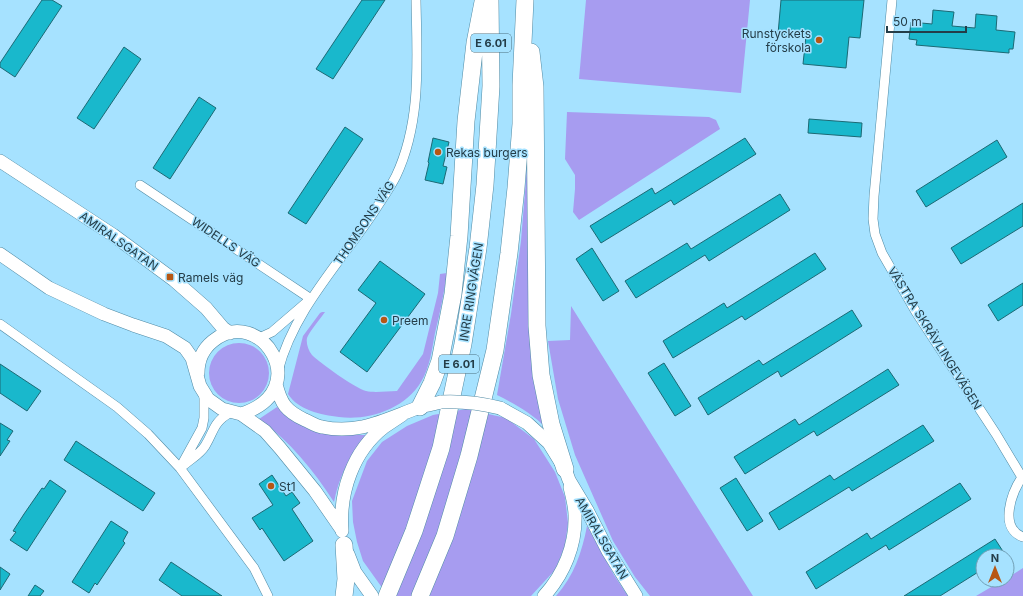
<svg xmlns="http://www.w3.org/2000/svg" width="1023" height="596" font-family="Inter,sans-serif">
<style>
.green{fill:#a79cf0}
.building{fill:#19b8cc;stroke:#1c6974}
.lines{fill:none;stroke-linecap:round;stroke-linejoin:round}
.minor-casing{stroke:#4f8aa4;stroke-width:10}
.secondary-casing{stroke:#4f8aa4;stroke-width:14}
.motorway-casing{stroke:#4f8aa4;stroke-width:18}
.minor{stroke:#fff;stroke-width:9}
.secondary{stroke:#fff;stroke-width:13}
.motorway{stroke:#fff;stroke-width:17}
.secondary-bridge-casing{stroke:#4f8aa4;stroke-width:14;stroke-linecap:butt}
.secondary-bridge{stroke:#fff;stroke-width:13}
.poi-dot{fill:#b75713;stroke:#a6e2ff;stroke-width:1.5}
.labels{text-anchor:middle;dominant-baseline:central;stroke-width:3;stroke-linejoin:round;paint-order:stroke}
.shield{fill:#a6e2ff;stroke:#4b6e7f;stroke-width:1}
.shield-label{font-size:11px;font-weight:bold;fill:#243d48}
.poi-label{font-size:12px;fill:#243d48;stroke:#a6e2ff;text-anchor:start}
.street-label{font-size:12px;fill:#243d48;stroke:#a6e2ff}
</style>
<rect width="100%" height="100%" fill="#a6e2ff"/>
<path class="green" d="M586,0h164l-9,93 -162,-14z
M533,93l13,335c-14,-15 -31,-24 -49,-33l14,-81 10,-73z
M567,112l142,5 7,3 4,9 -141,91 -6,-8 2,-23v-14l-10,-16z
M447,273c-3,20 -7,40 -12,60 -3,16 -5,34 -14,49 -16,27 -53,39 -82,35 -18,-2 -41,-7 -51,-23l15,-58 17,-23 2,-1h3c-4,6 -16,20 -18,26 -1,5 1,12 5,17 8,8 43,33 54,36 9,2 21,0 31,0l26,-37 15,-61 2,-19z
M571,306l182,290h-103l-15,-19 -22,-36 -38,-86 -17,-56 -10,-58 22,-1z
M209 373a30 30 0 1 1 60 0a30 30 0 1 1-60 0Z
M277,407l16,13 48,15h24v1c-16,21 -26,41 -31,66 -20,-31 -44,-61 -75,-83z
M466,409l40,9 28,21 21,33 10,25 3,26 -3,23 -10,24 -24,26h-143l-25,-35 -6,-19 -4,-20 -1,-21 15,-40 15,-19 25,-16 26,-11z
M587,526l27,49 14,21h-72c18,-20 26,-44 31,-70z
M1023,568v28h-47l27,-16h4v-2z"/>
<path class="building" d="M42,0h10l10,6 -47,71 -15,-10v-4z
M362,0h23l-52,79 -17,-10z
M781,0h83l-4,38 -11,-1 -3,31 -43,-4 3,-28 -28,-2z
M933,10l21,2 -2,14 23,2 1,-14 21,2 -1,14 19,2 -2,17h-4v4l-93,-8 1,-5 -8,-1 2,-17 21,2z
M124,47l17,12 -47,70 -17,-11z
M199,97l17,11 -46,71 -17,-11z
M809,119l53,4 -1,14 -53,-4z
M345,127l18,12 -57,85 -18,-11z
M433,138l16,4 -6,24 4,1 -4,17 -18,-4 4,-17 -1,-1z
M745,138l11,16 -82,51 -3,-5 -70,43 -11,-17 62,-38 3,6z
M997,140l10,17 -81,50 -10,-16z
M780,194l10,16 -81,51 -4,-6 -69,43 -11,-17 62,-38 4,6z
M1023,203v23l-62,38 -10,-16z
M592,248l27,43 -16,10 -27,-42z
M815,253l11,16 -81,51 -3,-4 -69,42 -10,-17 61,-38 3,5z
M380,261l45,33 -58,78 -27,-20 36,-49 -18,-13z
M1023,283v22l-25,16 -10,-16z
M852,310l10,16 -81,51 -3,-6 -70,44 -10,-17 61,-38 4,5z
M664,363l27,43 -16,10 -27,-43z
M0,364l41,27 -14,20 -27,-18z
M888,369l11,16 -82,51 -3,-5 -69,43 -11,-17 61,-38 4,6z
M0,423l13,8 -6,9 3,1 -10,15z
M923,425l11,16 -82,50 -3,-4 -70,43 -10,-17 61,-38 4,5z
M76,441l79,52 -12,18 -79,-51z
M272,475l14,21 6,-4 8,11 -8,6 21,32 -29,20 -22,-33 -2,2 -8,-12 21,-13 -14,-21z
M736,478l27,43 -16,10 -27,-43z
M50,480l16,11 -39,60 -17,-11 6,-8 -3,-1 11,-17 18,-26 2,1z
M960,483l11,16 -82,51 -3,-5 -70,44 -10,-17 61,-39 4,6z
M111,521l17,11 -5,9 2,2 -28,42 -2,-2 -6,10 -17,-11z
M995,539l11,17h-23v13l-43,27h-36z
M171,562l51,34h-40l-23,-16z
M0,567l10,7 -10,16z
M35,585l9,6 -4,5h-12z"/>
<g class="lines">
<g class="minor-casing">
<path id="minor" d="M892,0l-18,196 -1,23 2,15 7,19 34,59 80,122 27,45
M140,185l171,114
M0,324l117,83 31,27 32,34 74,100 14,28
M259,338l13,-6 35,-30
M278,371c16,-62 63,-109 97,-161 7,-11 15,-22 21,-34 26,-55 21,-117 20,-176
M184,465c7,-6 16,-11 21,-19 10,-16 7,-23 26,-34
M180,468l22,-40 2,-10v-24
M1022,477c-10,15 -24,51 1,60"/>
</g>
<g class="secondary-casing">
<path id="secondary" d="M0,161l113,74 61,45 32,28 17,20 7,5
M0,254l49,34 55,26 29,11 33,11 19,12 7,10 8,28 8,13 14,10 19,5 24,17 15,17 35,43 27,39
M198,373c0,-13 5,-24 15,-32 46,-38 104,49 28,73
M276,384c5,20 10,27 29,36 5,2 11,6 17,7 37,8 64,-8 98,-20 6,-2 14,-3 21,-5
M500,408l27,15 22,20 16,26 4,11 18,30 21,41 28,45
M342,531c-3,-39 11,-80 42,-104 6,-4 12,-8 18,-12
M348,554l7,18 17,24
M544,596c20,-22 32,-51 31,-81 0,-9 -3,-19 -5,-28"/>
</g>
<g class="motorway-casing">
<path id="motorway" d="M531,52l4,35 2,239 4,49 10,49 14,45
M420,407l12,-24 8,-22 13,-67 6,-58 7,-115 9,-78 8,-41
M344,596l2,-17 -2,-34
M387,596l27,-65 27,-83 22,-104 15,-96 7,-63 6,-99 -1,-86
M420,596l25,-60 24,-80 26,-106 14,-97 7,-65 5,-64v-39l4,-85"/>
</g>
<use href="#minor" class="minor"/>
<use href="#secondary" class="secondary"/>
<use href="#motorway" class="motorway"/>
<g class="secondary-bridge-casing">
<path id="secondary-bridge" d="M441,402c21,-1 39,1 59,6"/>
</g>
<use href="#secondary-bridge" class="secondary-bridge"/>
</g>
<g class="poi-dot">
<circle cx="819" cy="40" r="4"/>
<circle cx="438" cy="152" r="4"/>
<rect x="166" y="273" width="8" height="8" rx="2"/>
<circle cx="384" cy="320" r="4"/>
<circle cx="271" cy="486" r="4"/>
</g>
<g class="labels">
<g class="shield">
<rect x="471" y="34" width="40" height="18" rx="3"/>
<rect x="439" y="355" width="40" height="18" rx="3"/>
</g>
<g class="shield-label">
<text x="491" y="43">E 6.01</text>
<text x="459" y="364">E 6.01</text>
</g>
<g class="poi-label">
<text x="811" y="33" text-anchor="end">Runstyckets<tspan x="811" dy="14">förskola</tspan></text>
<text x="446" y="152">Rekas burgers</text>
<text x="178" y="277">Ramels väg</text>
<text x="392" y="320">Preem</text>
<text x="279" y="486">St1</text>
</g>
<g class="street-label">
<text transform="translate(364 223) rotate(-56)">THOMSONS VÄG</text>
<text transform="translate(119 241) rotate(35)">AMIRALSGATAN</text>
<text transform="translate(226 242) rotate(34)">WIDELLS VÄG</text>
<text transform="translate(471 292) rotate(-81)">INRE RINGVÄGEN</text>
<text transform="translate(935 338) rotate(58)">VÄSTRA SKRÄVLINGEVÄGEN</text>
<text transform="translate(602 538) rotate(60)">AMIRALSGATAN</text>
</g>
</g>
<g transform="translate(995 568)"><circle r="19" fill="#a6e2ff" stroke="#72a0b6"/>
<path d="M0-3L7 15L0 10L-7 15Z" fill="#b75713"/>
<text y="-6" font-size="11" font-weight="bold" text-anchor="middle" fill="#243d48">N</text>
</g>
<path d="M887 26v6h79v-6" fill="none" stroke="#243d48" stroke-width="2"/>
<text x="893" y="26" font-size="12" fill="#243d48" stroke="#a6e2ff" stroke-width="3" paint-order="stroke">50 m</text>
</svg>
